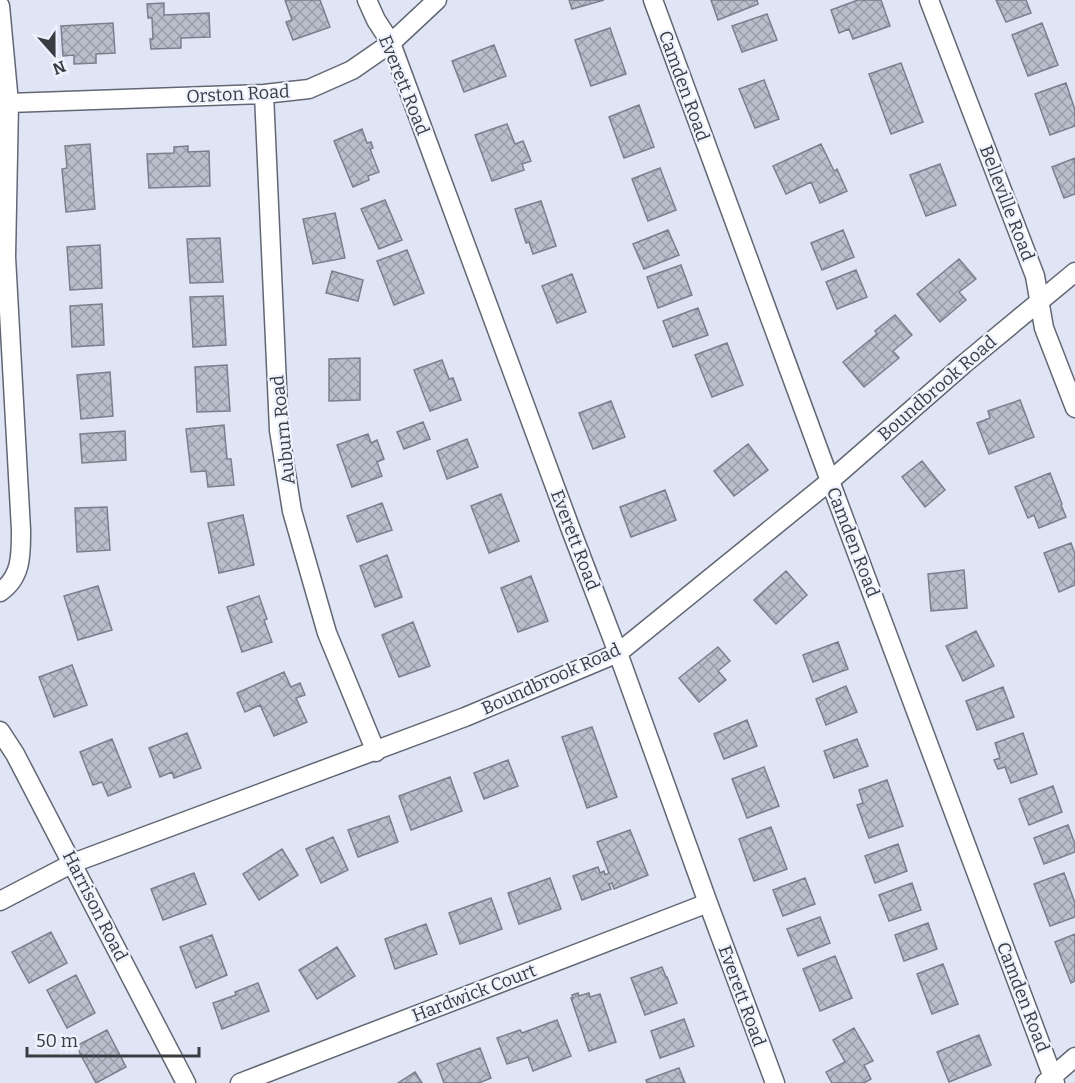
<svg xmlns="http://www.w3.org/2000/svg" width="1075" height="1083" font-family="Bitter,serif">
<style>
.building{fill:url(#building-cross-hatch);stroke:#797f8c;stroke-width:1.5}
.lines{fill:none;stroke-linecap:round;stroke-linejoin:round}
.street-casing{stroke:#626774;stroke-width:21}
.street{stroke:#fff;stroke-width:18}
.labels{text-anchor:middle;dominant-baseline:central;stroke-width:4.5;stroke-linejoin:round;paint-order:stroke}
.street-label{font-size:18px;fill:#3a3c42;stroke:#edf2fe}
</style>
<defs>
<pattern id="building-cross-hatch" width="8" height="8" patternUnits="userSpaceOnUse" patternTransform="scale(1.5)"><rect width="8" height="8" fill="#b8becc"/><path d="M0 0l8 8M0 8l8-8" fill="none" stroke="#979ca7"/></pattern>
</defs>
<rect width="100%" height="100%" fill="#dfe5f4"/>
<path class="building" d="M285,0h35l10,27 -37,13 -7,-18 6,-2z
M569,0h35l-32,9z
M711,0h46l1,4 -40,16z
M858,0h23l9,26 -37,13 -4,-10 -10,4 -8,-23z
M996,0h30l5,13 -25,9z
M164,3v12l45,-2 1,24 -29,1v10l-30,1 -1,-10h3l-1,-21h-4l-1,-14z
M767,14l10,26 -35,12 -10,-26z
M113,23l2,30 -19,1v9l-22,1v-9l-11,1 -2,-30z
M1042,23l16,42 -30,11 -16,-41z
M610,28l16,46 -35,12 -16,-46z
M494,45l12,31 -42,16 -12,-31z
M901,63l22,59 -32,12 -22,-60z
M764,80l15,39 -24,9 -16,-39z
M1066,83l9,27v16l-25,9 -15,-41z
M639,105l15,42 -30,11 -15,-41z
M507,124l8,20 8,-3 8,20 -9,3 2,6 -32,11 -17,-46z
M362,129l5,14 4,-1 2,6 -3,1 9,23 -11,4 1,4 -16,7 -19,-46z
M90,144l5,65 -29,3 -4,-43 5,-1 -2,-22z
M821,144l13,27 3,-2 10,22 -27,12 -9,-21 -25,12 -13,-28z
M188,146v6l21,-1 1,35 -61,2 -2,-34 27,-1v-6z
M1075,158v36l-11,4 -12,-31z
M940,164l16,41 -30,11 -16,-41z
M660,168l16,42 -28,11 -16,-42z
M385,200l17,40 -23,9 -18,-40z
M541,201l15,45 -23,8 -4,-12 -3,1 -11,-34z
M335,213l10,45 -32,6 -10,-45z
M668,230l11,25 -35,14 -11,-25z
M843,230l11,27 -32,13 -11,-27z
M220,238l3,44 -33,1 -3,-44z
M100,245l2,43 -32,2 -3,-43z
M407,250l17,43 -30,12 -17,-44z
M959,259l17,20 -17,13 7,8 -26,22 -23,-28z
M681,265l11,30 -34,13 -11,-31z
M856,270l11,27 -30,12 -11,-27z
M332,271l31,9 -5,21 -32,-8z
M572,274l14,38 -29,11 -15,-37z
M223,296l3,49 -33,2 -3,-50z
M102,304l2,41 -32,2 -2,-41z
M698,308l10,27 -35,12 -10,-26z
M895,315l17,20 -19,16 6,7 -35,29 -21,-25 34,-28 -2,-3z
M727,343l16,42 -31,12 -17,-42z
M360,358v42l-31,1v-42z
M442,360l7,19 4,-1 8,22 -31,11 -16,-41z
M227,365l3,46 -33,1 -2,-45z
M110,372l3,44 -32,3 -4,-44z
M1020,400l14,37 -45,17 -12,-31 13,-5 -2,-7z
M611,401l14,36 -32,12 -14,-36z
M423,422l7,17 -26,10 -7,-17z
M224,425l3,34h4l3,26 -26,2 -2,-16 -15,1 -5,-43z
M125,431l1,29 -44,3 -2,-29z
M368,434l3,9 6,-3 7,19 -7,3 5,14 -30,11 -15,-42z
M467,439l11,28 -31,12 -10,-28z
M748,444l20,26 -34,26 -20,-25z
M922,461l23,29 -20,17 -23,-30z
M1050,473l12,31 -1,1 5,12 -27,11 -5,-13 -6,3 -13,-31z
M665,490l11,30 -45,17 -11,-30z
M501,494l18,47 -30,12 -18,-47z
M382,503l10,27 -35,12 -10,-26z
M107,507l3,43 -33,2 -2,-44z
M243,515l11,50 -35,8 -11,-50z
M1071,543l4,11v31l-16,7 -15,-39z
M387,555l15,42 -27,10 -15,-41z
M964,570l3,38 -36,3 -3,-37z
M786,571l21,24 -31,29 -22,-24z
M531,576l17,45 -30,11 -17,-44z
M98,586l14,44 -34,10 -14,-44z
M259,596l8,23 -3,1 8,22 -30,10 -15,-45z
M413,622l17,44 -31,11 -17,-42z
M976,631l18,35 -31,15 -17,-35z
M838,642l10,27 -35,13 -10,-27z
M718,647l12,14 -12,10 8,9 -27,22 -20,-24z
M72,665l15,40 -33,12 -15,-40z
M284,672l7,15 9,-4 5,12 -9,3 11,24 -33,14 -14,-31 -15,7 -8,-19z
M846,686l11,26 -31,13 -10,-26z
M1003,687l11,30 -37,13 -11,-29z
M747,720l10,26 -33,13 -10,-25z
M592,727l25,70 -30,11 -25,-71z
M187,733l14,35 -27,10 -2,-6 -12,5 -11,-29z
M1023,733l14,41 -26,9 -6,-16 -7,2 -4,-9 6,-2 -5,-15z
M112,739l19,48 -23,9 -6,-14 -9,3 -13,-33z
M857,739l11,27 -34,12 -10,-27z
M508,760l10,26 -34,13 -10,-26z
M764,767l15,39 -32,12 -15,-39z
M450,777l12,34 -51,19 -12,-34z
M887,780l16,46 -34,12 -12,-33 6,-2 -4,-13z
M1053,786l9,26 -33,13 -10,-26z
M389,816l9,26 -40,15 -10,-27z
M1068,825l7,19v8l-31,12 -10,-26z
M771,827l16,42 -33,12 -15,-42z
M630,830l18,45 -34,14 -2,-6 -3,1 2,5 -29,11 -9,-24 25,-9 2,6 4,-2 1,4 4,-2 -12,-31z
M333,837l15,33 -27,13 -15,-34z
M898,844l9,27 -32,12 -10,-27z
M282,849l16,26 -39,25 -16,-26z
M194,873l12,31 -43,16 -12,-31z
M1064,873l11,30v14l-25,9 -16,-42z
M550,878l11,31 -42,15 -11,-31z
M805,878l10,26 -32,12 -10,-26z
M912,883l9,27 -32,11 -10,-26z
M491,898l11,31 -42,15 -11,-31z
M820,917l10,26 -32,13 -11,-27z
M928,923l9,26 -33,12 -9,-26z
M426,924l11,30 -42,15 -10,-30z
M51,932l16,31 -38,20 -17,-31z
M1075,934v47l-4,2 -16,-41z
M212,935l15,40 -31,13 -16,-41z
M337,947l18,29 -38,23 -18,-29z
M835,956l17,42 -32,13 -17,-42z
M943,964l15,40 -26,10 -15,-40z
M662,967l4,10h1l10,26 -32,12 -14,-37z
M76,975l19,38 -28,15 -20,-38z
M258,983l11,28 -47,18 -9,-26 23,-8 -1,-3z
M578,993l1,3 10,-3 1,4 10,-3 16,48 -27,9 -18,-53h2l-1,-3z
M684,1019l10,27 -34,12 -9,-27z
M557,1020l14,36 -38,15 -5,-14 -21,7 -10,-26 23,-8 2,3z
M854,1028l19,33 -9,4 7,14 -7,4h-32l-6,-11 19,-10 -12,-22z
M107,1030l19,37 -30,16 -20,-37z
M979,1035l12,30 -42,17 -12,-30z
M480,1048l11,30 -12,5h-35l-7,-19z
M679,1068l6,15h-38l-1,-3z
M415,1072l7,11h-24z"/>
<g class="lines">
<g class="street-casing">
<path id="street" d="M367,0l9,20 15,23 180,487 47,123 90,250 67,180
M653,0l177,481 225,602
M929,0l106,276 9,52 31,80
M0,6l9,97 -3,154 15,273c0,24 1,47 -21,62
M264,94l15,336 13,81 35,122 49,119
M0,107l9,-4 255,-9 45,-5 43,-19 39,-27 46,-43
M0,731l15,23 171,329
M0,901l73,-38 392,-146 153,-64 212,-172 134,-117 111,-92
M240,1083l468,-180
M1045,1083l30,-26"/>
</g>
<use href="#street" class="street"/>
</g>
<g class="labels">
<g class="street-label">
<text transform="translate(404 85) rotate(68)">Everett Road</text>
<text transform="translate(684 86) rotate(70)">Camden Road</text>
<text transform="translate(238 94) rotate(-3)">Orston Road</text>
<text transform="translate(1007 203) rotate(69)">Belleville Road</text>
<text transform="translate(937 388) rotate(-41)">Boundbrook Road</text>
<text transform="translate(283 430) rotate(-96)">Auburn Road</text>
<text transform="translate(575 540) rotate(69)">Everett Road</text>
<text transform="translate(853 542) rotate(69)">Camden Road</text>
<text transform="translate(551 679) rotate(-24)">Boundbrook Road</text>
<text transform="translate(95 906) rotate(63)">Harrison Road</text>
<text transform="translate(474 993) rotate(-21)">Hardwick Court</text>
<text transform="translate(742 996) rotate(70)">Everett Road</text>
<text transform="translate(1023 997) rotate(69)">Camden Road</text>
</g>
</g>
<g transform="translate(54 54) rotate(159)" stroke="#edf2fe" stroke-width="4.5" paint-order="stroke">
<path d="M0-4.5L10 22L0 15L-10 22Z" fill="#3a3c42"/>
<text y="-9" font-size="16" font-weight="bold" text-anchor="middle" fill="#3a3c42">N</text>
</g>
<path d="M27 1047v9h172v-9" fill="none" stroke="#3a3c42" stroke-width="3"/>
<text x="36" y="1047" font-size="18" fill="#3a3c42" stroke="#edf2fe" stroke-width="4.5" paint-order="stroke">50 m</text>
</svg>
